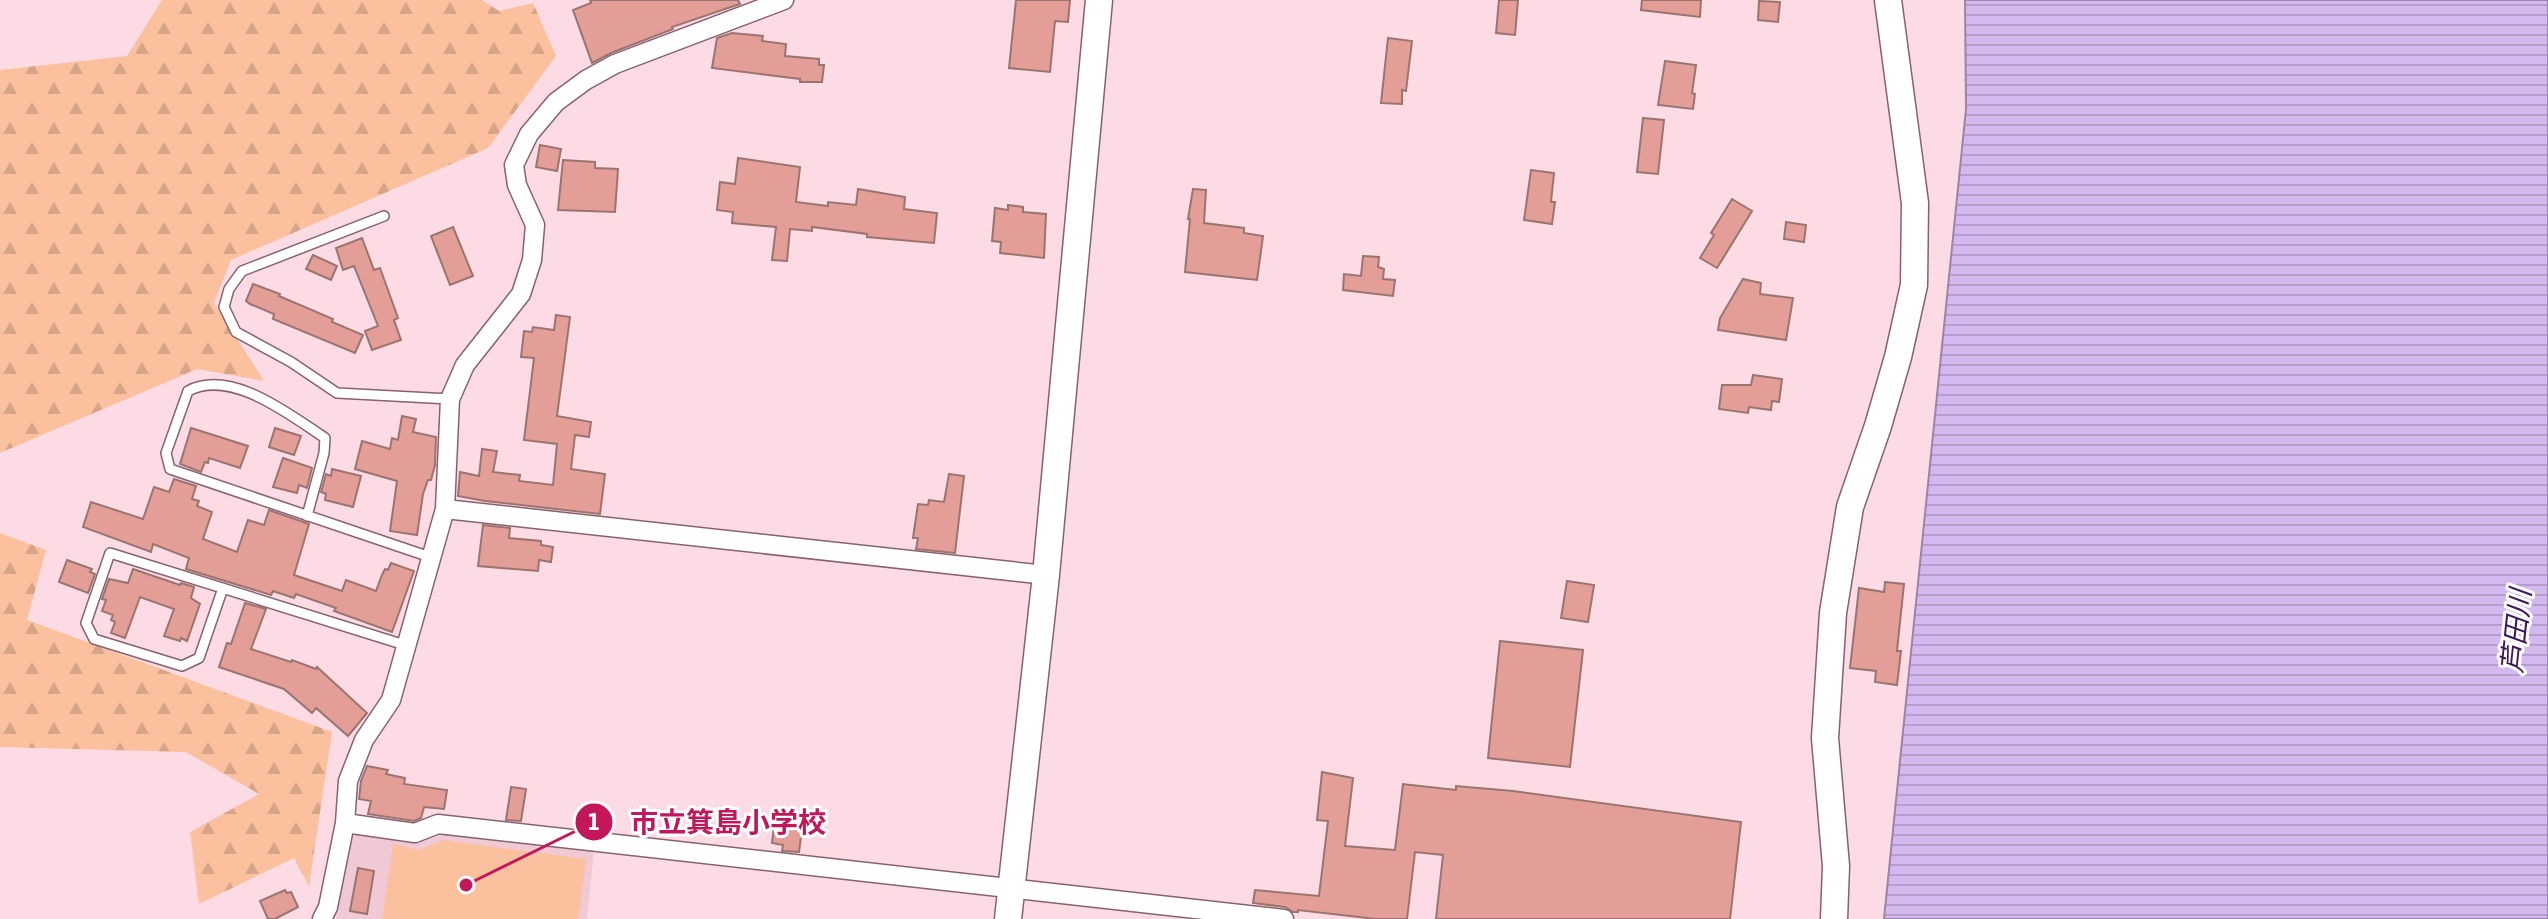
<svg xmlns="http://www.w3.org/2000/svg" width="2548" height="919" font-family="'Asap Condensed','Noto Sans JP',sans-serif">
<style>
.built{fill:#f0c9d4}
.forest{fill:url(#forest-firs)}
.green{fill:#fbc09d}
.water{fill:url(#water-rules);stroke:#9b83ac;stroke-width:2}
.building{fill:#e39e97;stroke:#9b7470;stroke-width:2}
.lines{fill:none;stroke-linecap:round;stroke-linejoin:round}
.lane-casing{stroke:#87626d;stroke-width:12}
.street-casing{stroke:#87626d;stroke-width:21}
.secondary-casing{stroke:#87626d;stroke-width:29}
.lane{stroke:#fff;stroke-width:9}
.street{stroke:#fff;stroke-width:18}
.secondary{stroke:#fff;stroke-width:26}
.labels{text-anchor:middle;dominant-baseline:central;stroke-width:6;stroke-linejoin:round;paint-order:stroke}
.water-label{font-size:28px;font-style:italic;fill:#3c1657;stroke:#fff}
.leader{fill:none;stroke:#c2185b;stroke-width:3}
.callout-dot{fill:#c2185b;stroke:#fff;stroke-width:3}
.mark-label{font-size:24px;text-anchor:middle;font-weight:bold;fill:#fff}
.callout-label{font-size:28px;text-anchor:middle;font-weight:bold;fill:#c2185b;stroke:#fff;stroke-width:6;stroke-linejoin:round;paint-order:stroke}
</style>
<defs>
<pattern id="forest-firs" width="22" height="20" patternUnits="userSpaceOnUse" patternTransform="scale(2)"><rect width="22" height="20" fill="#fbc09d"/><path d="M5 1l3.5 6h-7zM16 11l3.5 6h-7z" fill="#d6a486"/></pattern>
<pattern id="water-rules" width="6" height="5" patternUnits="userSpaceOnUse" patternTransform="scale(2)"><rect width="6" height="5" fill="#d4b8f0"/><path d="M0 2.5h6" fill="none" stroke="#b59dcd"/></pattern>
</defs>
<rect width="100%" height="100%" fill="#fddbe5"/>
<path class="built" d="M356,828l63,15 24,-9 151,16 -7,69h-251l16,-85z"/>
<path class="forest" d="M162,0h320l17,11 34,-8 23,53 -68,92 -257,112 -17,43 50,78 -67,-12 -197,84v-383l127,-14z
M0,533l46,17 -19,70 305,112 -23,154 -15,-28 -95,46 -9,-72 69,-38 -73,-42 -186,-5z"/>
<path class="green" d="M443,840l143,19 -8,60h-196l11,-75 26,6z"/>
<path class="water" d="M1965,0h583v919h-664l82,-810z"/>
<path class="building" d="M590,0h148l2,4 -68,23 1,2 -62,24 -19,10 -19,-53 18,-7z
M1016,0h54l-2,22 -13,-1 -5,51 -41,-4z
M1499,0h19l-3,35 -19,-2z
M1642,0h59l-1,17 -59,-7z
M1759,1l21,1 -2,20 -20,-2z
M732,33l31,3 -1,5 24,3 -1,12 34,3v6h5l-2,17h-22v-3l-88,-11 5,-30z
M1388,38l24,3 -6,50 -4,-1v14l-21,-1z
M1665,61l31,4 -4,28 3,1 -2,15 -35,-4z
M1643,118l21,2 -6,54 -21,-2z
M540,145l21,4 -4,22 -21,-4z
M738,158l62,9 -4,35 32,4v-4l28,3 2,-16 47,8 -1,12 33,4 -3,30 -67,-6v-3l-55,-7v4l-22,-2 -3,32 -15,-1 4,-33 -44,-4 1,-11 -16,-2 3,-28 15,2z
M563,160l32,2v6l23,1 -3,43 -57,-2z
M1531,170l23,3 -3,29h4l-3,22 -28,-4z
M1193,189l13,1 -2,33 40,5v5l19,3 -6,44 -72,-8 5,-53h-2z
M1732,199l20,12 -35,57 -17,-10 14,-23 -3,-2z
M1008,205l15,2v5l23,2 -2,44 -44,-5 1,-11 -9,-1 3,-33 13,2z
M1786,222l20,3 -2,17 -20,-3z
M453,227l20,49 -23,9 -19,-49z
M362,238l12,32 6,-2 18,50 -4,2 7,20 -29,10 -7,-19 13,-5 -24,-60 -11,4 -7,-22z
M313,255l24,11 -6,14 -25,-11z
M1363,256l16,1 -1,10 6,2 -1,10 12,1 -2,16 -50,-6 1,-16 17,2z
M1743,279l18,4 -1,11 33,4 -7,42 -68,-10 2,-12z
M253,284l27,10 -1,2 54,23 -1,3 31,13 -8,18 -82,-34 1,-5 -24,-10 -4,-3z
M556,315l14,2 -13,99 34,6 -2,15 -14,-2 -4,34 34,5 -5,40 -115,-13 -27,-5 2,-24 19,4 3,-27 15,2 -4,21 27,3 -1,6 34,4 4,-41 -33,-4 10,-82 -13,-1 3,-26 8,1 1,-5 21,3z
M1753,375l29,4 -3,23 -7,-1 -1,9 -22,-3 -1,6 -29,-4 3,-24h29z
M402,416l14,3 -3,13 23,5 -1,28 -4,15h-3l-5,14 -6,41 -27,-4 7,-50 -42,-12 7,-28 28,8 2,-11 6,2z
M191,428l57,18 -8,22 -31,-10 -1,5 -3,-1 -4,10 -21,-8z
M275,428l26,8 -7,19 -25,-8z
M283,458l29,10 -5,20 -8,-3 -2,8 -24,-6z
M332,469l29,7 -8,31 -28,-7 1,-6 -5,-2 5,-18 5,2z
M949,474l15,2 -9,77 -39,-4 2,-11h-5l5,-34 10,1 1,-5 15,2z
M174,479l22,7 -4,13 7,2 -2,5 15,6 -9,27 34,13 11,-32 16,5 5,-15 40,14 -15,51 48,16 4,-11 30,11 6,-16 3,-6 3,1 3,-7 23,8 -22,61 -58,-21 2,-3 -40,-14 -2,4 -21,-7 -2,4 -85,-26 3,-11 -36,-14 -2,8 -68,-25 8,-25 52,17 11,-32 15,5z
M483,525l27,3 -1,10 32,3v4l12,2 -2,15 -12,-2 -1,11 -60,-5z
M67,560l25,9 -2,3 5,2 -7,19 -29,-11z
M133,569l47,16 1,-2 13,4 -3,11 9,6 -13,37 -6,-3 -1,3 -16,-5 10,-27 -34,-12 -15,41 -14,-5 4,-11 -4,-2 2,-5 -11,-4 4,-11 -4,-1 7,-20 19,4z
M1567,581l27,4 -6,37 -27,-4z
M1885,582l19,2 -7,67h4l-4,34 -22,-3 1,-11 -26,-3 9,-80 25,4z
M245,603l21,6 -15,40 40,13 1,-2 24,9 1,-2 50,46 -19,23 -32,-28 -4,5 -28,-24 -65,-22 8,-24 4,1z
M1500,641l83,9 -13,117 -82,-9z
M367,766l21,4 -2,4 19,4 -1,6 43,6 -3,19 -20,-2 -3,11 -7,3 -46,-7 3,-13 -12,-2 2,-18z
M1322,772l31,6 -8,68 50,4 8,-66 53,6v-4l57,5 228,31 -11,97h-294l7,-64 -28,-3 -8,67h-31l-78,-9v2h-5l-8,-5 -32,-4 2,-13 64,6 9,-75 -11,-1z
M511,787l15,2 -5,32 -15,-1z
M774,826l28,4 -3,22 -17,-1 1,-6 -11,-2z
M358,868l16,3 -7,43 -17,-3z
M285,890l2,3 4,-1 7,15 -23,12h-7l-8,-18z"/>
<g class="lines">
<g class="lane-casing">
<path id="lane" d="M384,216l-142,55 -13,18 -5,18 12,25 55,30 46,31 113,6
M307,516l17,-63 1,-15c-35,-23 -94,-70 -137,-47l-22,62 4,16 260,88
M223,588l-24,70 -17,8 -88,-27 -8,-16 24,-70 298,93"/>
</g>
<g class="street-casing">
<path id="street" d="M445,509l601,66
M345,823l70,10 23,-9 846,95
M322,919l6,-12 17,-84 3,-42 16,-41 27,-40 54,-191 5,-110 15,-34 56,-71 11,-34 3,-35 -18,-40 -3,-20 15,-31 27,-32 30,-22 29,-16 169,-64"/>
</g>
<g class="secondary-casing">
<path id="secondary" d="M1008,919l38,-344 53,-575
M1834,919l2,-53 -11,-128 8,-125 17,-106 28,-81 20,-69 16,-72 1,-82 -27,-203"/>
</g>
<use href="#lane" class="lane"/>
<use href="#street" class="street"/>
<use href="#secondary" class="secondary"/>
</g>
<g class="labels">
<g class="water-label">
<text transform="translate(2516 631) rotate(-84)">芦田川</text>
</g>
</g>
<path class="leader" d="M466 885L594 822"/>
<g class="callout-dot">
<circle cx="466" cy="885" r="8"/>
<circle cx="594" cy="822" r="20"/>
</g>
<g class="mark-label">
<text x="594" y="830">1</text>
</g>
<g class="callout-label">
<text x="728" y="832">市立箕島小学校</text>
</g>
</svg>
